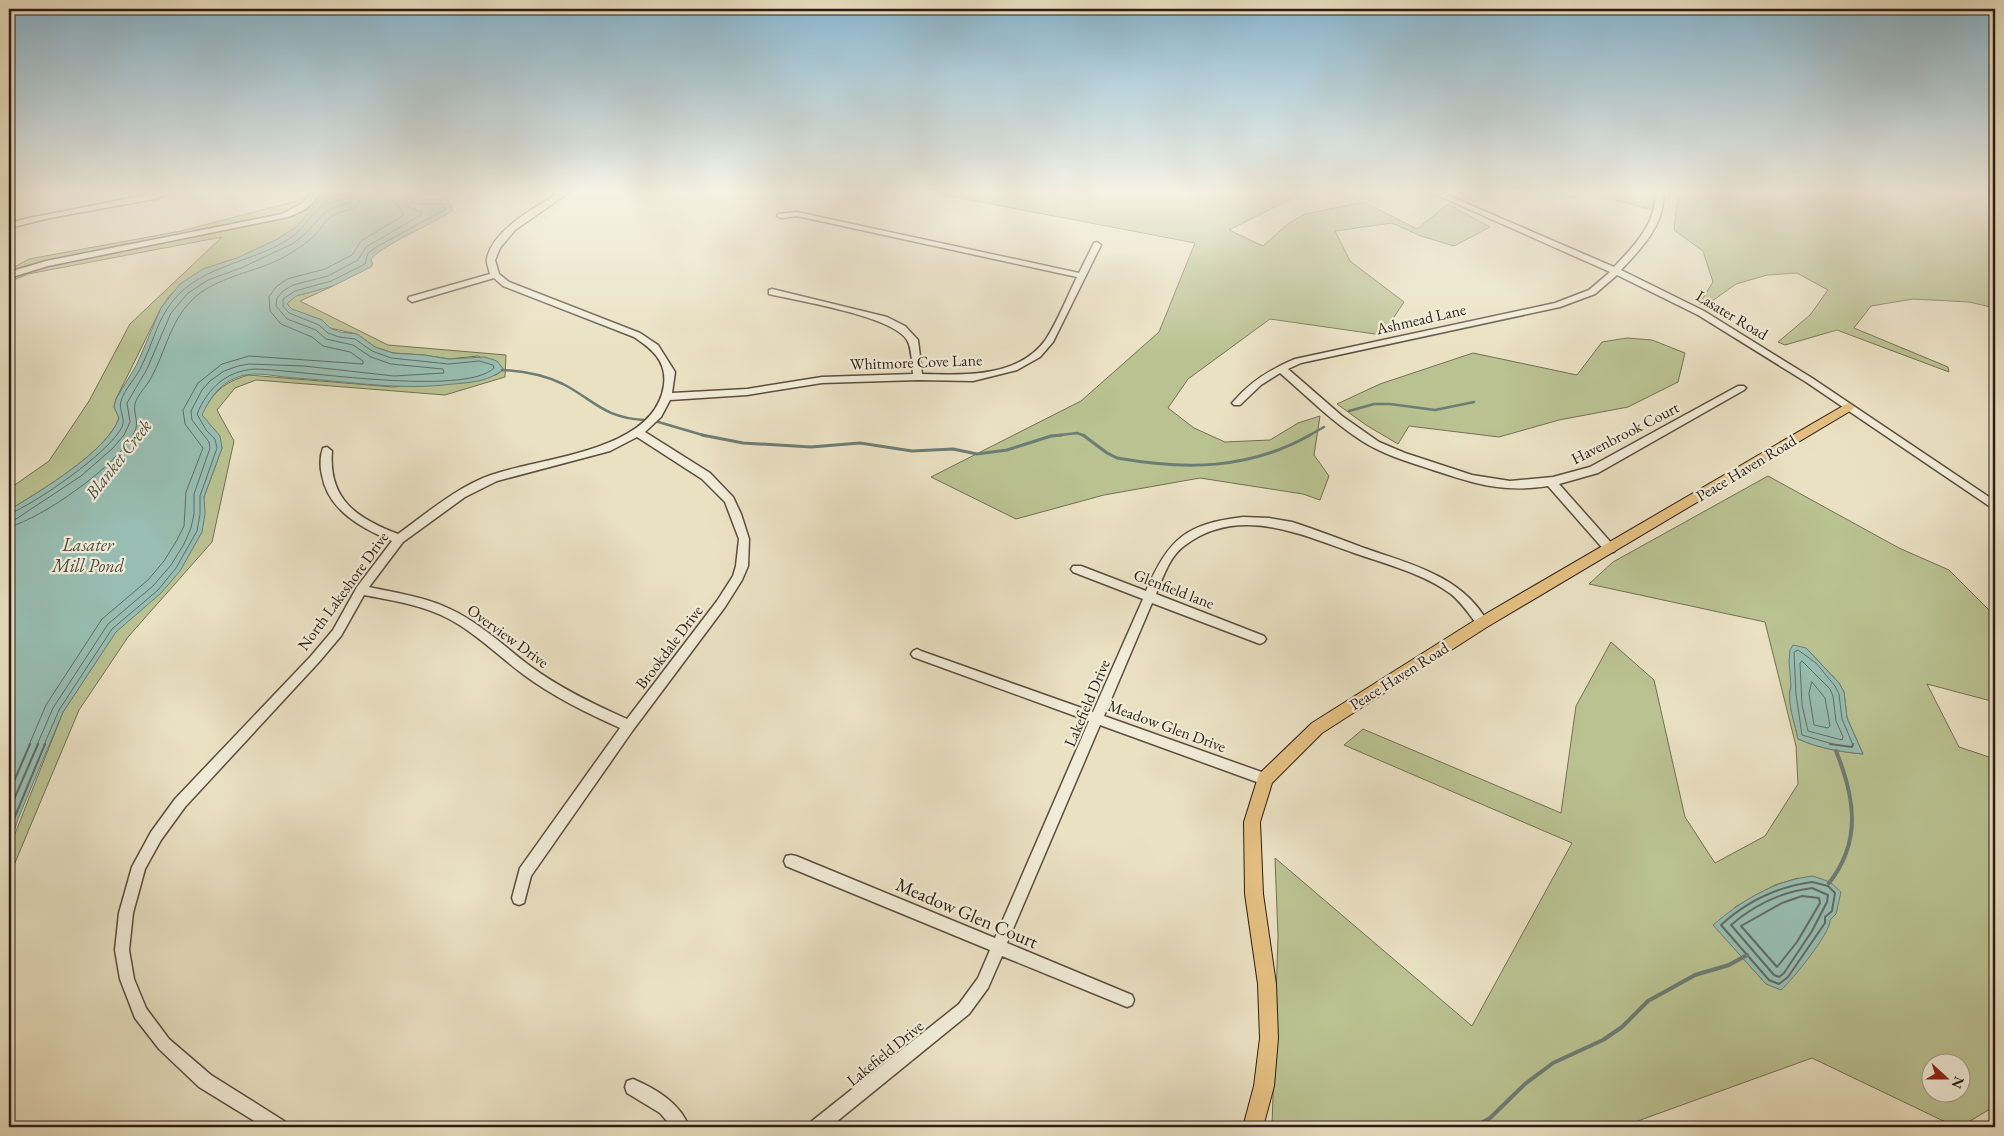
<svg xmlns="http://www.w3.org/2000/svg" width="2004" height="1136" font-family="'EB Garamond',serif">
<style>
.green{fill:#bac292;stroke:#736f54;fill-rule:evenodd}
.water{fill:#98beb3;stroke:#6d7d74}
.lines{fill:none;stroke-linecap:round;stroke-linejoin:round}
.shore-far1{stroke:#626d64;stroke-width:1}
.shore{stroke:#626d64;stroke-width:2}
.stream-far2{stroke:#6d7d74;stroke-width:2.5}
.stream-far1{stroke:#6d7d74;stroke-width:3}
.stream{stroke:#6d7d74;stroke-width:4}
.minor-casing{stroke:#5c4d40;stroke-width:3}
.major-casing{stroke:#2c1c15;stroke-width:2}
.minor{fill:#f1ecd8;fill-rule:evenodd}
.major{fill:#e5c082;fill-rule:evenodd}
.labels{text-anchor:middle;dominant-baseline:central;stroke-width:4.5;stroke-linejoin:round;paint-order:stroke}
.street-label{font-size:16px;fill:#2c1c15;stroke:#f1ecd8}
.water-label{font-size:18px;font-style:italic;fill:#4c4d44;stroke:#f1ecd8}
.near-street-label{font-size:19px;fill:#2c1c15;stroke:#f1ecd8}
</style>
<rect width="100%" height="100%" fill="#eae1c3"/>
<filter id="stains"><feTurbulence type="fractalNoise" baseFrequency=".004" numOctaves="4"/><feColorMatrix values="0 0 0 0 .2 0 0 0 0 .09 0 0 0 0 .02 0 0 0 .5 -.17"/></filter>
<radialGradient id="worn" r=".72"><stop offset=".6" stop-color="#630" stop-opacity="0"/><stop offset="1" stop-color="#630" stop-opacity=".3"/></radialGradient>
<path class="green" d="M298,191l50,1 -20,5 -32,30 -20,13 -39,18 -34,11 -33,26 -9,13 -45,91 -2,8 5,11c-11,33 -80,74 -110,92v-21l40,-28 40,-60 41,-77 92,-87 -194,37 -19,8v-12l20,-11 152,-28 120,-31z
M924,191h383l-78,39 34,16 26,-23 16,-9 59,-12 53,27 31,-25 42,23 -36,19 -33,-10 -29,-13 -57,8 15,30 54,41 -22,33 -112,-16 -82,60 -20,29 26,20 31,14 45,-2 28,-17 22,-7 -6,39 15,21 -9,24 -17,-6 -103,-16 -96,17 -88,24 -85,-42 150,-76 78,-69 36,-89z
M1543,191h108l2,19 -68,-18 -8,6z
M1678,191h317v117l-26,-6 -56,-3 -42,7 -17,22 94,39 1,5 -112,-42 -52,15 -7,-3 32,-27 18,-25 -31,-17 -30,2 -31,9 -31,22 -6,-2 14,-22 -10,-31 -29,-21z
M333,286l-33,15 88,44 118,10 -1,22 -60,18 -189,-15 -21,8 -18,22 17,31 -22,101 -84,95 -49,73 -70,167v-28l54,-137 141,-215 18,-49 -3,-12 -18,-21c13,-24 22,-32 47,-40l145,12 103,-12 7,-5 -25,-14 -29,3 -25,-4 -31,-2 -18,-6 -18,-13 -27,-6 -8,-8 -31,-11 -4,-6 9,-7z
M1627,338l25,2 33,13 -7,29 -50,25 -69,13 -60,17 -90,-11 -11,18 -32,-19 -29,-21 43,-20 93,-31 104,22 25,-33z
M1768,476l131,72 50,22 46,46v86l-68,-18 32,63 36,12v347l-35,21h-4l-144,-69 -191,69h-349l6,-191 -3,-78 197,168 100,-183 -228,-98 19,-16 198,84 15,-107 35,-64 43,38 31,137 30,46 50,-27 33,-52 -2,-38 -31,-124 -176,-38 24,-22zM1806,648l33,35 5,9 3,26 16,36c-22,-2 -45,-6 -65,-15 -3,-16 -9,-30 -8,-46 0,-14 11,-32 16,-45zM1798,878l38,36 -70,70 -23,-26 -8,-51 40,-22zM1932,1064h30v30h-30z"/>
<path class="water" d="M349,191h63l4,9h32l5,10c-15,12 -76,37 -82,50l2,4 -2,3 -38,19 -37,10 -9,8 5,5 30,11 8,8 10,4 17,2 18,13 18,6 31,2 25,4 36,-2 12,4 7,9c-5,2 -9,5 -13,7 -12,5 -25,6 -38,7 -54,7 -106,-3 -159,-6 -17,-1 -37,-7 -53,-2 -21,7 -30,20 -39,39l18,21 2,12 -18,49 1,17 -3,18 -22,39 -19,22 -45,39 -53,80 -45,107 -9,29v-338c30,-18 99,-59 110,-92l-5,-11 2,-8 21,-35 24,-56 19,-24 23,-15 34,-11 39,-18 20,-13 22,-25 10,-5z
M1793,645l13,3 33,35 5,9 3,26 16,36c-22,-2 -45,-6 -65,-15 -3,-17 -12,-36 -7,-53l-2,-25 1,-11z
M1813,876l17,6 11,10 -5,22 -6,6c1,13 -38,60 -49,70l-15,-6 -53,-59c28,-24 62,-45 100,-49z"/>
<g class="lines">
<path class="shore-far1" d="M9,514c26,-10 101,-62 113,-87 4,-9 -4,-18 -1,-26 4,-13 16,-24 21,-36 9,-18 14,-39 25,-56 28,-44 81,-44 122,-70 13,-8 20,-23 32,-32 6,-5 18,-7 25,-9l3,-7
M9,520l7,-1 65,-43 32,-28 11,-13 6,-13 -3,-19 20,-34 24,-56 17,-20 20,-13 33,-12 51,-24 12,-9 22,-24 25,-9 4,-11
M9,527c34,-9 109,-62 125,-94 6,-10 -1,-19 1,-29 2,-9 12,-18 16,-26 14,-25 19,-56 40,-77 24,-25 65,-28 95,-45 10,-6 21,-13 30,-22 5,-6 9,-13 15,-17 15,-11 28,-1 32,-26
M1802,661l28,28 3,7 3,25 7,16 -1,3 -34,-9 -6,-26 -2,-41z
M1812,682l13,16 5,28 -2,2 -14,-3 -5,-31z
M29,745l17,-40 56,-86 46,-39 16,-19 13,-21 7,-14 2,-34 17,-44 -18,-24 -2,-14 15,-27 24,-19 27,-8 114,8v-3l-13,-9 -27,-6 -11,-9 -31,-13 -11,-13 -1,-14 7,-10 11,-8 38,-10 27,-14 9,-14 41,-25 1,-3 -9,-12 -1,-10
M37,745l16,-37 55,-84 45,-38 18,-21 13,-21 7,-16 3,-14v-20l16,-46 -1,-6 -17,-22 -1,-9 11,-21 8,-9 14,-10 14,-5 11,-2 55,2 90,10 50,-3 -1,-4 -52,-5 -20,-7 -18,-12 -27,-6 -10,-9 -29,-11 -11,-13 1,-8 6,-7 10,-6 35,-9 30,-16 8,-13 55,-32v-3c-12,-3 -20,-8 -21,-21
M44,745l15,-35 53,-81 46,-39 18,-22 21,-37 3,-17v-18l17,-48 -2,-9 -9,-9 -9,-16c11,-26 29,-43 58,-45 46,1 209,28 239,-1l-1,-3 -14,-4 -30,3 -58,-6 -19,-7 -17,-12 -16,-2 -11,-4 -9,-8 -30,-12 -6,-7v-7l12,-8 36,-10 34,-17 3,-11 10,-7 68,-37 -2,-5h-30l-7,-8v-5
M1836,745l-34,-10 -6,-41 -2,-42 4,-2 18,13 19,23 4,8 3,25 11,26"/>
<path class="shore" d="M1830,744l22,3 1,-3
M9,793l21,-49
M9,811l29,-67
M9,831l36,-87
M1812,882l16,4 7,7 -3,18 -7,6v6l-37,54 -9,7 -10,-4 -48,-55c26,-24 56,-38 91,-43z
M1812,888l16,7 -1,7 -15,29 -28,42 -5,4 -5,-2 -43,-50c23,-20 50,-33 81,-37z
M1802,896l17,2 1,5 -23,39 -20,25 -36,-41 41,-23z"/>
<path class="stream-far2" d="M502,370c21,1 42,5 61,14 31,16 41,34 81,36
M1349,411l25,-7h16l45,6 39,-8
M655,421l51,15
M1052,436l25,-3 8,3
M1308,436l16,-9"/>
<path class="stream-far1" d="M702,435l41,8 68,4 49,-4 52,8 41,-2 24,5 30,-4 44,-14 11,-1
M1083,435l24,18 10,5c69,12 131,12 193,-23"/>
<path class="stream" d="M1829,883c33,-42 26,-85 7,-132
M1474,1127l16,-9 35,-34 28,-21 50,-23 19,-13 26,-26 47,-26 34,-10 18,-10"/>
<g class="minor-casing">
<path id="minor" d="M166,191h13l-25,8 -104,19 -41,10v-5l20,-5z
M312,191h8c-6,15 -18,21 -32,26l-240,49 -39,12v-6l37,-11 236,-47 21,-11z
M562,191h9l-56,39 -15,18 -5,12 4,14 10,8 131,51 18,12 17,27 -3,21 75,-4 75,-12 91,-3c-1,-10 -1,-26 -6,-34 -14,-24 -109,-39 -138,-46v-4l3,-1 115,28 18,9 13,14 4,34c42,1 97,4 124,-35 12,-18 21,-42 31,-62l-280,-61 -16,2 -4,-2 1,-2 19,-2 282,61 15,-30 3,-1 4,3 -48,97 -13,15 -23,13 -44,11 -55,-1 -96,3 -75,12 -77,5 -9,17 -16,15 65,41 23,24 8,17 8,25 -1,27 -6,14 -17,27 -92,123 -102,146 -7,27 -5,2 -5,-2 -2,-5 8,-30 100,-140c-33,-15 -66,-31 -96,-53 -27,-20 -52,-46 -83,-60 -24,-11 -51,-15 -77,-20l-23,41 -22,26 -134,145 -24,33 -16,29 -12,44 -4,37 5,29 12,29 23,31 42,36 73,46 2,6h-22l-65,-40 -40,-38 -24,-31 -15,-39 -5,-29 4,-37 13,-46 19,-35 24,-33 136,-143 22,-26 24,-43 35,-46c-31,-13 -64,-31 -70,-66 -2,-8 -2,-19 1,-27l4,-1 5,4c-4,48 24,67 66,83 29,-21 59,-47 93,-59 51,-18 164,-23 173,-90 3,-24 -12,-36 -30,-48l-131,-51 -9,-8 -82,24 -4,-3 1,-2 81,-23c-1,-5 -4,-11 -3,-16 7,-30 51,-52 75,-67zM637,437l65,42 23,23 14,37 -3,27 -3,10 -16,25 -90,118c-34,-15 -67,-31 -97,-53 -26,-20 -50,-43 -80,-57 -25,-12 -53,-16 -81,-22l34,-45 62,-45 32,-16 113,-30z
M1428,191h10l176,76c20,-21 44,-45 41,-76h8c4,31 -22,58 -42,79l83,41 108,67 183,123v9l-189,-128 -108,-67 -81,-40 -22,19 -35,13 -259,56 -13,6 54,47 37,26 26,11 67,22 38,6 43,-4 37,-10 148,-81h6l2,2 -2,2 -146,83 -39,11 55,62 2,3 -2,3h-8l-58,-66c-46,7 -72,-2 -115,-16 -24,-8 -49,-15 -71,-29 -30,-19 -55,-45 -82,-68l-19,12 -21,20h-6l-2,-2 2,-2c17,-20 37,-32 61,-42l260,-56 34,-13 21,-18z
M1243,517l26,1 23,4c25,8 48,17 72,26 46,16 99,28 124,75l-2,3h-8c-8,-11 -16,-23 -27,-32 -27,-20 -62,-29 -94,-40 -55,-19 -118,-50 -173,-8 -15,11 -21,32 -28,48l108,42 2,3 -2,3 -4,2 -108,-41 -48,113 166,59 2,4 -2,4 -5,2 -165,-60 -93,218 125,52 2,5 -2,5 -5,2 -125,-51 -14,32 -19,26 -139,113h-20l2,-6 147,-117 19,-26 12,-28 -204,-84 -2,-5 2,-5 5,-1 5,1 199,82 94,-217 -176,-64 -2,-3 2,-3 4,-2 4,2 172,61 50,-113 -70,-27 -2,-3 2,-3h8l65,25c23,-52 39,-67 97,-74z
M633,1079c23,10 47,24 56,48h-17l-12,-14 -33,-20 -2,-6 2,-6z"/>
</g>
<g class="major-casing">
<path id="major" d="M1848,403l6,4 -2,3 -365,217 -165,106 -50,50 -12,39 3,72 13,90 2,54 -4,48 -11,41h-20l11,-41 6,-48 -2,-54 -13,-90 -1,-72 15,-48 53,-51 165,-104z"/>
</g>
<use href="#minor" class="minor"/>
<use href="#major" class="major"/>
</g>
<linearGradient id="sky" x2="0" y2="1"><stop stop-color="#88b8d3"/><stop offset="0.55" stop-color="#f6f2e4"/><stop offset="1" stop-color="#f6f2e4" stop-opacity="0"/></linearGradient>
<rect width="2004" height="350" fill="url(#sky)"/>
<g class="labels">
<g class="street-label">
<text transform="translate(1732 315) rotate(31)">Lasater Road</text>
<text transform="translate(1421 319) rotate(-13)">Ashmead Lane</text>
<text transform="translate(916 362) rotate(-2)">Whitmore Cove Lane</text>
<text transform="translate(1625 433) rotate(-27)">Havenbrook Court</text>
<text transform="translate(1746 468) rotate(-31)">Peace Haven Road</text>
<text transform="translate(1174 589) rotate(21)">Glenfield lane</text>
<text transform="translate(343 591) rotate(-54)">North Lakeshore Drive</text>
<text transform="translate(508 636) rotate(36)">Overview Drive</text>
<text transform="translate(669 647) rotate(-53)">Brookdale Drive</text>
<text transform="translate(1399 676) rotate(-32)">Peace Haven Road</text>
<text transform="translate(1087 703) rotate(-67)">Lakefield Drive</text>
<text transform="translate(1167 726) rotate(20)">Meadow Glen Drive</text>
<text transform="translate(885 1053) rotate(-39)">Lakefield Drive</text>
</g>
<g class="water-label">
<text transform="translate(118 459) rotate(-52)">Blanket Creek</text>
<text x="88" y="544">Lasater<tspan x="88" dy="21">Mill Pond</tspan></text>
</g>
<g class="near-street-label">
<text transform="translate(967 913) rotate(23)">Meadow Glen Court</text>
</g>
</g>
<rect width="2004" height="1136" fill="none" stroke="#eae1c3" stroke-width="30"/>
<rect x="10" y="10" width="1984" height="1116" fill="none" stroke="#2c1c15" stroke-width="2.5"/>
<rect x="15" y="15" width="1974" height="1106" fill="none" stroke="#2c1c15"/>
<g transform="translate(1946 1078) rotate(111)"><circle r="24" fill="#f1ecd8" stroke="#a2998a"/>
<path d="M0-4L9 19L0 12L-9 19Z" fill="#8f2418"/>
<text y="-8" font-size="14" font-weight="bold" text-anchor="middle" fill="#2c1c15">N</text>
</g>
<rect width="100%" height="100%" filter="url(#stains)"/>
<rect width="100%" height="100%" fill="url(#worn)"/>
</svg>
